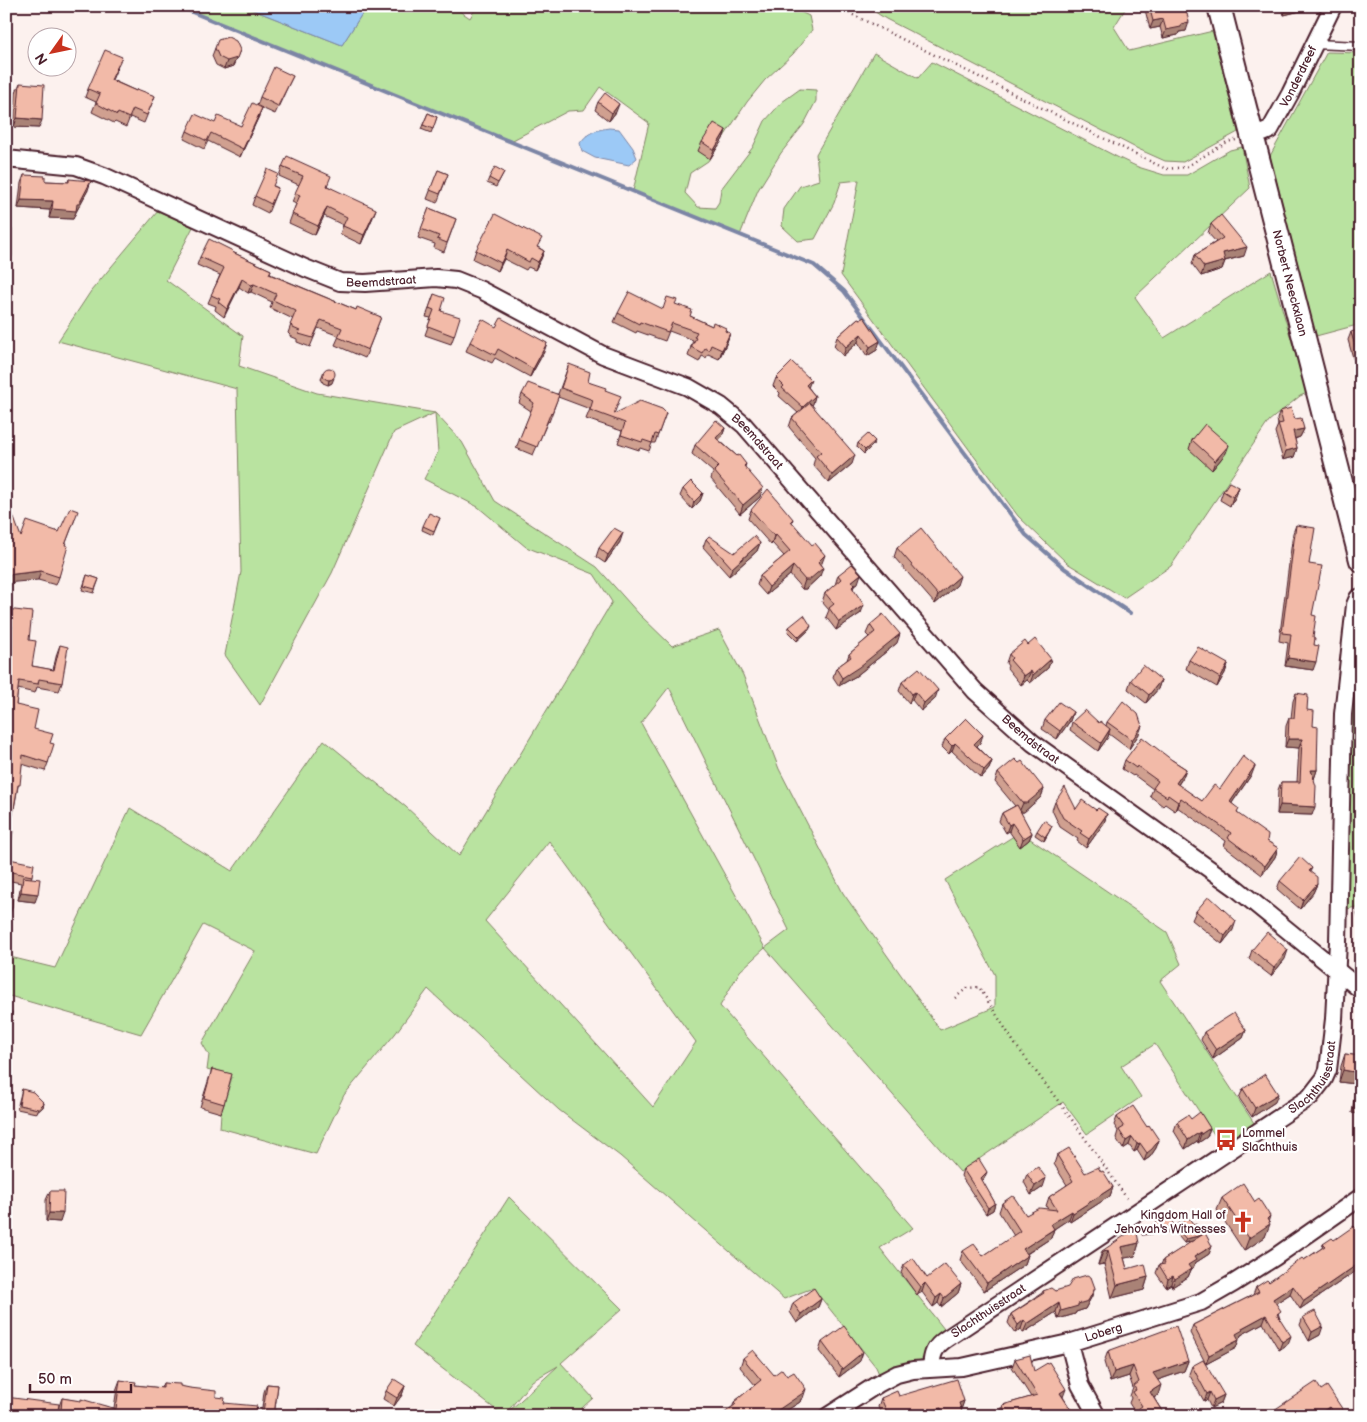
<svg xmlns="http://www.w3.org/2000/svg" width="1367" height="1422" font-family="'Balsamiq Sans',sans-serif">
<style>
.green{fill:#b9e3a0;stroke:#828166;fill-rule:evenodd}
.water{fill:#9cc9f6;stroke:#7b85a5}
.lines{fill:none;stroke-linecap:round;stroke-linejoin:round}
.stream{stroke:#7b85a5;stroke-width:4}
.lane-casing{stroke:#4a1f2b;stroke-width:11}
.street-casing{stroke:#4a1f2b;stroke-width:20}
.secondary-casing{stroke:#4a1f2b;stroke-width:26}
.path{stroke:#4a1f2b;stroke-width:2.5;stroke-dasharray:1 4;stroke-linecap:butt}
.lane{stroke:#fff;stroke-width:8}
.street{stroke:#fff;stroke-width:16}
.secondary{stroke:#fff;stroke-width:22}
.wall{fill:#d0a090;stroke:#4a1f2b}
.shaded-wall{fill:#a98276;stroke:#4a1f2b}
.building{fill:#f2baa8;stroke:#4a1f2b}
.labels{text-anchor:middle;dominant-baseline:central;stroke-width:4.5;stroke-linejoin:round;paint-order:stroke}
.street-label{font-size:12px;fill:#4a1f2b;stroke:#fff}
.poi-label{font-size:12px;fill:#4a1f2b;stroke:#fff;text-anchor:start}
</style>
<rect width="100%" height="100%" fill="#fcf1ee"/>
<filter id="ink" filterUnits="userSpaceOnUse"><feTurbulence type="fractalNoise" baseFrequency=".02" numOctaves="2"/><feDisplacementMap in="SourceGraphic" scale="10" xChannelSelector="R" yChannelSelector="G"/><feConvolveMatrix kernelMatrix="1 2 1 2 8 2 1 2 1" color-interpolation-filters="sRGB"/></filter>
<g filter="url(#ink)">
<path class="green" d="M177,6h66l99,39 25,-39h85l18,12 7,-12h311l21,10 3,14 -19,24 -28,26 -18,22 -39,59 -18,12 -5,20 13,14 17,1 4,-6 2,-13 32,-42 12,-26 17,-19 18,-13 16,1v11l-12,23 -23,29 -23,37 -18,45 -107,-44 16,-68 -49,-36 -16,23 -16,1 -57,30z
M866,6h261l-13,21 15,24 84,-20 25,101 -55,30 -18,-1 -29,-13 -250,-129z
M1327,52l34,1v271l-45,12 -46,-180z
M874,53l44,25 14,-16 187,96 19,9 26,8h23l43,-25 12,-3 8,41 -115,109 29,41 107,-67 36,122 -7,3 -31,25 -98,145 -47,32 -57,-35 -49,-47 -177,-241 18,-95 -18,2 -7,21 -19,36 -17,2 -16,-15 2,-17 16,-23 19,-6 -3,-26z
M158,211l35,16 -27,53 77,56 -4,30 78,27 118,20 27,29 33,59 102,66 42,47 33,32 47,-16 24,45 36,94 64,124 97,137 55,-23v-32l-50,-95 75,-48 147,100 14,32 -21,17 96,145 -33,22 -68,-104 -34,22 20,31 -54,37 -24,-32 -103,70 -195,-224 -25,23 -20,35 193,222 -33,20 64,81 -9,10 -11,18 -6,5 -22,4 -17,8 -3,-7 -63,-79 -29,11 -164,-143 -61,-46 -131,-121 -33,45 -51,61 -28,59 -96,-26 1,-15 11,-36 -25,-7 2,-15 -7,-12 53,-92 -52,-26 -62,109 -135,-39v-39l49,12 75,-160 102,63 92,-131 82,67 53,49 153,-254 -18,-28 -68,-27 -48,-40 -54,-28 14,-27 -3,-39 -41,19 -62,141 -72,132 -35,-50 16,-83 -4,-183 -179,-48 33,-50zM669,687l120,243 -24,18 -124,-225zM549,841l147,201 -43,65 -168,-186z
M1361,614v292l-19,4 3,-152z
M509,1197l113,112 -61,54 32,35 -20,18h-69l-91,-70zM558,1366l-50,46h-1l25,-31z"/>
<path class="water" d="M243,6h124l-25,39z
M609,128l10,1 14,19 4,10 -8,7 -34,-7 -13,-7 -2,-8c8,-11 16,-13 29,-15z"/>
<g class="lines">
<path class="stream" d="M177,6l637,259 30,26 182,244 38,33 66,45"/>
<g class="lane-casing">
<path id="lane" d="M1314,44l47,2"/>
</g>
<g class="street-casing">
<g id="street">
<path id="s1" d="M1253,137l17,-7 20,-36 43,-88"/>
<path id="s2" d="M6,159l70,7 28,10 201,92 35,14 25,1 71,-5 20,2 25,10 122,65 85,32 33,19 23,19 231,266 58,52 203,145 125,102"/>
<path d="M1069,1343l11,42 17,31"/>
<path id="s3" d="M931,1368c1,-14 3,-21 15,-29l364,-242 14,-18 4,-9 6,-51 4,-77 5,-228 12,-109 3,-7 3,-1"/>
<path id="s4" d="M828,1416l50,-32 19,-10 16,-4 49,-3 107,-24 132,-41 33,-19 41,-26 86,-60"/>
</g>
</g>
<g class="secondary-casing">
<g id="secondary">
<path id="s5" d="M1219,6l142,554"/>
</g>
</g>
<path class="path" d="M835,6l331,163 20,-2 41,-25 9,-2
M955,998l12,-10 12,-1 36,57 53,70 60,86"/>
<use href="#lane" class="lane"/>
<use href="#street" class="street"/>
<use href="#secondary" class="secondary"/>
</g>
<path class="wall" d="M1144,6h41l1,25 -7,1 -1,3 -15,3 -3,-11 -10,2z
M1281,6h24l-1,4 -20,5z
M215,48l25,2 -7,16 -9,3 -8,-4 -4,-9z
M118,66l-6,14 24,11 19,5 -11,27 -14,-6 -4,10 -11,-5 -1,1 -22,-11 4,-10 -11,-5 3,-8z
M293,76l-4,8 -14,30 -18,-8 3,-9z
M20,83l19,45 -25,-1 2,-35z
M598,102l18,10 -7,9 -14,-11z
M428,113l9,4 -6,16 -10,-4z
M259,116l-19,41 -32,-16 -4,8 -20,-10 3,-8 54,-5z
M726,130l-3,9 -13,20 -12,-8 4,-9z
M282,167l46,19 45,31 -12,27 -21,-10 3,-9 -19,-9 -9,19 -26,-12 7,-19 -4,-2 7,-17 -20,-9z
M438,170l10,4 -11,29 -10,-4z
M504,172l-8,15 -9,-4 2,-5z
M24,175l21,6 23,1 1,-3 19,11 -12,22 -3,7 -24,-1 1,-8 -32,-2 3,-25z
M274,186l4,2 -10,25 -16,-8 3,-9z
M429,208l27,11 -12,33 -10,-4 1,-4 -17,-6z
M1211,224l33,32 -19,5 -3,8 -21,7 -9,-12 3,-9 21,-13 -8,-9z
M538,247l6,4 -3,8 -6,11 -7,-3 -2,3 -22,-11 -6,12 -25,-12 3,-9z
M232,252l39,18 -1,4 86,36 25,7 -16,41 -30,-13 4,-9 -21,-8 -8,19 -13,-5v-3l-7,-3v-1l-2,-2 5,-14 -23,-11 2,-6 -21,-10 -3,1 -9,-6 -15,30 -9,-7 1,-4 -8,-3 12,-28 -23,-10 3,-8z
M434,294l7,17 13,25 -3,8 -26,-9 6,-17 -5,-1z
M663,309l27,7 22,10 18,7 -3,9 -8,17 -11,-5 -2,4 -4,-2 -3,6 -11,-6 5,-16 -24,-9 -4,10 -28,-10 -1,2 -22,-11 4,-9z
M858,318l19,32 -10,6 -9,-14 -15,14 -9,-10 3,-9z
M496,327l48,25 -14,25 -35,-19 -3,5 -26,-12 4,-9z
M1351,332l10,31 -6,2 -7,-25z
M569,364l19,18 17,8 9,24 52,-1 -11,30h-3l-3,8 -9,-3 -1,2 -21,-7 4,-12 -36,-12 4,-10 -32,-12 -9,25 -1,-1 -15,34 -17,-7 15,-37 -12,-8 3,-9h36z
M325,370l7,13 -4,2 -5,-2 -2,-5z
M776,378l32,9 7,9 -3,9 40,59 -23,19 -16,-18 2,-7 -26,-31 3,-9 6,-5 -19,-17 1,-3 -7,-7z
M1280,411l15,8 9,10 -4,8 -5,2 2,9 -3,9 -11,3 -8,-28 3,-7 -1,-6z
M725,428l-3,9 -3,3 27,24 -1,3 15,30 -20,17 -29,-35 2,-7 -21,-18 3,-9z
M1192,440l34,13 -14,17 -23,-21z
M858,443l15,2 -9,9 -7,-7z
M1239,487l-3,9 -6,10 -10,-6 3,-9z
M683,489l20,4 -3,8 -8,8 -12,-13z
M751,510l42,9 -1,3 30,41 -1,2 -1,11 -14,13h-4l-12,-14 -24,20 -9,-10 3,-9 24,-20 -12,-13 -1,2 -23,-26z
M440,518l-7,17 -11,-5 1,-4z
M75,519l-10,26 -6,32 -3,8 -18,-5 -17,-43 38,-5z
M1296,525l13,39 4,73 1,8 -1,25 -28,-4 3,-23 -9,-2 14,-108z
M706,539l28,14 26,-10 -3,8 -28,25 -26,-29z
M620,542l-15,21 -9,-6 3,-9z
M897,548l60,37 -22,19 -41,-47z
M87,575l12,4 -5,14 -12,-3z
M838,575l20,8 -4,3 -1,3 8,24 -25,17 -10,-13 3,-7 -7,-8 3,-9 10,-8z
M6,609l23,31 3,26 21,4 4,-17 3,-8 2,38 -3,8 -22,-4 -2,6 -17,-4 -2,16 18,24 16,14 -2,20 -3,8 -23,-7 -12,67 -1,28 23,17 -1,2 4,24 -17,-2 3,-17 -15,-3v-234h1l2,-12h-3z
M870,625l27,18 -41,33 -17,10 -6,-9 3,-9 11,-8 2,-6 20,-17 -3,-3z
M789,627l20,3 -12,11 -9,-9z
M1028,645l23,14 -3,9 -18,15 -3,-3 -6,5 -14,-17 1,-2 -2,-3 3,-9z
M1189,660l39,4 -3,9 -8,14 -31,-18z
M1131,680h30l-3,9 -12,14 -18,-14z
M902,682l33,17 -14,12 -9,-11 -3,3 -10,-12z
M1296,693l11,17 6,16 4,44 -3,9 -2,36 -35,-1 1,-24 3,-8h16l2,-34 -14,-1 1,-21 3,-8h2l2,-17z
M1073,712l-3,9 -13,18 -15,-10 3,-9z
M1072,722l34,4 1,-4 32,12 -10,15 -20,-15 -1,3 -10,14 -28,-21z
M945,739l35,4 -3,3 15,15 -3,8 -8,9 -29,-27 -3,3 -7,-7z
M1125,760h47l14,9 -3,8 -5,8 24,16 18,-12 32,-15 -20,29 6,11 29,27 11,7 -3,9 -13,18 -38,-29 2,-5 -49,-34 -2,4 -10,-7 -2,2 -13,-10 3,-7 -19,-14 -1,1 -11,-7z
M998,773l46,16 -3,8 -17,15h-4l12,21 -3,7 -9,7 -11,-16 -3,2 -7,-12 3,-8 13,-7 -20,-24z
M1055,802l21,7 20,1 11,4 -3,9 -18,25 -9,-7 1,-2 -18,-12 -8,-17z
M1050,830l-6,11 -9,-6 2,-4z
M1312,868l-2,4 7,12 -4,9 -13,16 -23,-20 3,-8z
M1361,904v26l-4,-17 3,-8z
M1196,911l37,19 -11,14 -30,-24z
M1252,950l33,9 -14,17 -22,-17z
M1246,1030l-3,8 -30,21 -12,-19 3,-8z
M1361,1048v77h-2l1,-11 -8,-1 4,-29 -17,-2 2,-16 4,-12 15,2z
M212,1069l12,35 -3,9 -21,-6z
M22,1089l22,14 -1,4 -7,6 -19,-4z
M1243,1089l32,13 -23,15 -13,-19z
M1117,1117l30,10 12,13 -3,8 -6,9 -6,4 -7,-11 -3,2 -5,-7 -6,4 -7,-11 2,-7 -4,-6z
M1191,1119l19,9 -3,9 -9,6 -1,-2 -12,8 -11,-18 3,-9z
M1057,1155l28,18 16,-1 12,15 -3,9 -40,26 -1,-3 -15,10 -3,9 -24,16 1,1 -3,9 -41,27 -24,-31 3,-9 20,5 31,-20 -15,-24 3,-9 24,12 22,-6 -2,-3 3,-9 18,-12 -13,-21z
M963,1169l21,10 -2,2 13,22 -2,7 -7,4 -25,-38z
M1027,1174l16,13 -12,8 -7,-13z
M50,1191l10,31 -14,-1v-21z
M1222,1198l47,24 -4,15 -21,14 -27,-41z
M1194,1225l18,21 -3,8 -14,9 -2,5 -2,2 -3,7 -16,10 -1,-3 -5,3 -10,-14 3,-8h2l2,-5 29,-18 -8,1 -10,-12 -32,4 2,-4 31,-5z
M1361,1231v40l-2,-2 -59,40 -10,-15 -14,9 3,13 9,28 -9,6 -16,-27 -22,12 -1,3 -1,1 -3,9 -30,16 -16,-31 3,-8 60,-30 3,-8 13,-5 35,-22 18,-12 1,-4z
M1139,1243l-4,13 -11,2 3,11 21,8 -4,13 -32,8 -8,-34 -6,1v-1l4,-13z
M904,1265l23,13 34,6 -3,9 -17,14 -3,-4 -5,4 -11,-15 -5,3 -16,-22z
M1043,1291h12l37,5 -7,13 -9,3 -1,2 -17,5 -2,-7 -33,21 -2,-4 -6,4 -7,-10 3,-9 31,-21z
M821,1299l-3,8 -21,16 -7,-11 3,-9z
M1303,1317l17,18 -11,6 -9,-16z
M822,1342l38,19 -21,16 -20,-26z
M1108,1351l80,10 -4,10 -26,9v15l-4,3 11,18h-34l1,-3 2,-2 -5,-8 2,-5 -1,-2 3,-8 -4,-12 -19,6 -6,-20z
M743,1358l31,17 29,23 -2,1 -1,3 -22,14h-57l12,-10 1,-4 21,-17 -15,-18z
M1015,1359l19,12 29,26 12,19h-75v-2l3,-9 28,-8 -19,-30z
M1192,1366l32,29 -3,8 -10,5 -4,-8 -3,1 -15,-27z
M120,1380l15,5 26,3 2,-5 17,3 36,11 8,6 32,13h-198l1,-10 3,-8 52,10 3,-20z
M267,1384l11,1 -4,31h-13l3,-24z
M405,1386l-3,9 -8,11 -11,-7 3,-8z
M1321,1390l26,26h-78l2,-4z
M899,1396l65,5 -3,8 1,3 -2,4h-85l6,-3 -3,-6 3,-9z
M6,1397l51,19h-51z"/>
<path class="shaded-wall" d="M1287,6h18l-1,4 -20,5z
M1163,19l-3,8 -10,2 3,-8z
M1189,22l-3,9 -7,1 -1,3 -15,3 3,-8 15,-6z
M240,50l-7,16 -9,3 3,-8z
M619,104l-3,8 -7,9 3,-8z
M262,108l-3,8 -19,41 3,-8z
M17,118l25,2 -3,8 -25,-1z
M726,130l-3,9 -13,20 4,-9z
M91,181l-3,9 -12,22 -3,7 -24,-1 3,-9 25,-5z
M21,200l32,1 -3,9 -32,-2z
M327,207l-3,9 -9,19 3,-9z
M376,209l-3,8 -12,27 3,-9z
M1247,247l-3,9 -24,6 3,-9z
M507,250l-3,9 -6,12 3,-8z
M544,251l-3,8 -6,11 3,-8z
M6,256h6l-4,9h-2z
M1225,261l-3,8 -21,7 3,-9z
M242,279l-3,8 -15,30 3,-8z
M254,284l-3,8 -3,1 3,-8z
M730,333l-3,9 -8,17 3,-9z
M861,334l-3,8 -15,14 3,-9z
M880,341l-3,9 -10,6 3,-9z
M547,343l-3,9 -14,25 3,-8z
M1361,355v8l-6,2 3,-9z
M334,378l-2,5 -4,2 1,-5z
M811,380l-3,8 -2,-3z
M815,396l-2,8 -13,11 3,-8z
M725,428l-3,9 -9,9 3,-8z
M1304,429l-4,8 -10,3 3,-9z
M875,441l-2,4 -9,9 1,-4z
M1229,445l-3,8 -14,17 3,-9z
M1297,448l-3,9 -11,3 3,-9z
M855,455l-3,9 -23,19 3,-8z
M1239,487l-3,9 -6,10 3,-9z
M763,488l-3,9 -20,17 3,-9z
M703,493l-3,8 -8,8 2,-7z
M623,533l-3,9 -15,21 3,-8z
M776,535l-5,10 3,-9z
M760,543l-3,8 -28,25 3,-8z
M825,555l-3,8 -7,7 3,-8z
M793,566l-3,9 -24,20 3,-8z
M823,568l-3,8 -14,13h-4l3,-9z
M41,571l-3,9 -32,3v-8z
M861,574l-3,9 -4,3 -3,8v-12z
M960,576l-3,9 -22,19 3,-9z
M864,605l-3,8 -25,17 3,-8z
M6,625l6,1 -3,8h-3z
M811,626l-2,4 -12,11 2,-4z
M900,634l-3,9 -41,33 -17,10 3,-8z
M1288,658l28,4 -3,8 -28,-4z
M1051,659l-3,9 -18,15 3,-8z
M1228,664l-3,9 -8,14 3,-9z
M1031,671l-4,9 -6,5 3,-9z
M1161,680l-3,9 -12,14 3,-8z
M938,690l-3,9 -14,12 3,-8z
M915,692l-3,8 -3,3 3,-9z
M1073,712l-3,9 -13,18 3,-8z
M1142,726l-3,8 -10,15 3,-9z
M1110,729l-2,8 -10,14 3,-8z
M983,735l-3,8 -9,9 3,-8z
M1288,739h14l-3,9 -14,-1z
M955,743l-3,8 -3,3 3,-8z
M992,761l-3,8 -8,9 3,-8z
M1255,766l-3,8 -25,36 3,-8z
M1186,769l-3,8 -10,15 3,-9z
M1311,770h6l-3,9z
M1044,789l-3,8 -17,15h-5l4,-9z
M1181,798l-4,9 -2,4 3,-9z
M1280,805l35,2 -3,8 -35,-1z
M1107,814l-3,9 -18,25 3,-9z
M1012,823l-3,8 -3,2 3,-8z
M1052,826l-2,4 -6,11 1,-4z
M1032,833l-3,7 -9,7 3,-8z
M1278,848l-3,9 -13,18 3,-9z
M1317,884l-4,9 -13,16 3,-9z
M21,892l17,2 -3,8 -17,-2z
M6,908h6l-3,9 -3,-1z
M1236,921l-3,9 -11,14 3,-8z
M1288,950l-3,9 -14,17 3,-8z
M1246,1030l-3,8 -30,21 3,-9z
M1343,1070l17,3 -4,11 -17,-2z
M1278,1094l-3,8 -23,15 3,-9z
M1356,1101h5l-1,13 -8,-1z
M44,1103l-1,4 -7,6 2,-4z
M1210,1128l-3,9 -9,6 3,-9z
M1200,1132l-3,9 -12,8 3,-9z
M1132,1137l-3,8 -6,4 3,-8z
M1159,1140l-3,8 -6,9 -6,4 3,-8z
M1140,1143l-3,7 -3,2 3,-8z
M987,1172l-3,7 -6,5 3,-6z
M1046,1178l-3,9 -12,8 4,-9z
M1113,1187l-3,9 -40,26 3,-9z
M995,1203l-2,7 -7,4 2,-6z
M1072,1211l-3,8 -21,14 3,-9z
M49,1213h14l-3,9 -14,-1z
M1270,1216l-3,10 3,-2 -5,13 -21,14 5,-13 18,-19z
M1176,1227l-2,4 -32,4 2,-4z
M1054,1229l-3,9 -31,20 3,-9z
M1202,1235l-1,4 -17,4 2,-4z
M1139,1243l-4,13 -19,4 5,-13z
M1212,1246l-3,8 -14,9 -2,5 -2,2 -3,7 -16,10 3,-8 19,-22z
M1108,1251l-4,13 -6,1 5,-13z
M1028,1255l-3,9 -41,27 3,-8z
M1361,1262v3l-2,4 -59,40 4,-8z
M1173,1276l-2,8 -5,3 2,-8z
M1148,1277l-4,13 -32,8 5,-13z
M925,1283l-3,9 -5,3 4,-8z
M961,1284l-3,9 -17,14 3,-9z
M1293,1286l-3,8 -20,13 3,-8z
M1095,1288l-3,8 -7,13 -9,3 -1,2 -17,5 3,-8 17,-7z
M941,1294l-3,9 -5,4 3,-9z
M821,1299l-3,8 -21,16 4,-9z
M1059,1303l-3,9 -33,21 4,-9z
M1266,1315l-3,8 -22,12 -1,3 -7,4 3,-8 6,-6z
M1024,1320l-3,9 -6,4 3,-8z
M1323,1326l-3,9 -11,6 3,-9z
M1291,1336l-3,8 -9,6 3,-8z
M1239,1340l-3,8 -30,16 3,-9z
M863,1352l-3,9 -21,16 3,-8z
M1188,1361l-4,10 -35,12 4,-10z
M1133,1366l-4,10 -19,6 4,-10z
M1161,1385l-3,10 -12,8 4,-11z
M405,1386l-3,9 -8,11 3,-8z
M806,1389l-3,9 -2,1 -1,3 -22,14h-8z
M1066,1389l-3,8 -3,-4z
M1210,1392l-3,8 -3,1 3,-7z
M1224,1395l-3,8 -10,5 3,-8z
M964,1401l-3,9 -2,-7z
M1329,1407l-3,8 -10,1z
M941,1408l-3,8h-26z
M1029,1410l-2,6h-16z
M1049,1411l-2,5h-6z
M962,1412l-2,4h-12z
M263,1413l11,2v1h-12z"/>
<path class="building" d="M1149,6h36l4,16 -8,2v3l-15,3 -3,-11 -10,2z
M228,37l8,4 4,9 -3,8 -10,3 -8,-4 -4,-9 3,-8z
M105,50l17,7 -11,23 25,11 1,-2 18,7 -8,19 -14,-6 -4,9 -11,-5 -1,2 -21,-12 4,-9 -12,-5z
M274,67l19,9 -15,30 -18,-9z
M20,83l24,2 -2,35 -25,-2z
M605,93l14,11 -7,9 -14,-11z
M252,103l10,5 -19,41 -32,-16 -4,8 -20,-10 8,-17 20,9 3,-7 23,10z
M428,113l9,4 -4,12 -10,-4z
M714,123l12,7 -12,20 -12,-8z
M287,156l44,20 -4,10 49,23 -12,26 -21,-9 4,-9 -20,-10 -9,19 -26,-12 8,-19 -5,-2 8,-17 -21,-9z
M495,167l9,5 -6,11 -9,-5z
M267,169l11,5 -5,12 5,2 -7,16 -16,-8z
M438,170l10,4 -8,20 -10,-4z
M24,175l21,1v5l24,1v-3l22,2 -12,23h-2l-1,7 -24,-2 1,-8 -32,-1z
M429,208l27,11 -9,24 -10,-4 2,-3 -18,-7z
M495,214l47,24 -5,9 7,4 -6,11 -7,-4 -2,4 -22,-12 -6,13 -25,-13z
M1221,215l26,32 -24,6 2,8 -21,6 -9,-12 28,-17 -12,-14z
M6,229h6v27h-6z
M209,239l24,12 -1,1 39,18 -2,4 87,36 1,-3 24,10 -13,33 -30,-13 4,-9 -21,-8 -8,18 -14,-4 1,-3 -7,-3v-2l-3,-1 6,-14 -23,-11 3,-6 -22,-10 -3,1 -9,-6 -15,30 -9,-7 2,-3 -9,-4 13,-27 -24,-11z
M629,292l34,17 4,-12 10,3 -2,4 17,6 -2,6 22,10 1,-4 13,6 -1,3 5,2 -8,17 -11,-5 -2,5 -4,-2 -3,5 -11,-6 5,-9 -2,-1 3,-5 -25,-9 -4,9 -28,-10 -1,2 -21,-11z
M434,294l11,4 -4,13 19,6 -6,19 -26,-10 6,-16 -5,-2z
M864,317l16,24 -10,6 -9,-13 -15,13 -9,-10 21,-19 3,1z
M501,318l46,25 -14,26 -35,-20 -3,6 -25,-13 12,-23 14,8z
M1361,329v26l-3,1 -7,-24z
M792,362l19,18 -5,5 9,11 -12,11 -21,-19 2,-2 -8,-8z
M569,364l21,8 -2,10 18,6 -1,2 16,6 -7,18 26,-13 22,8 4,4 -8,22 -3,-1 -3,9 -9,-3 -1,2 -21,-7 4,-12 -35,-13 3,-10 -32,-12z
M323 374a6 6 0 1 1 12 0a6 6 0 1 1-12 0Z
M528,383l31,12 -7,18 -1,-1 -14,35 -18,-7 15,-37 -12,-9z
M810,403l45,52 -23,20 -16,-19 5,-4 -29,-34z
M1291,408l4,11 6,-1 3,11 -11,2 4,17 -11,3 -8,-27 5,-1 -3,-12z
M716,420l9,8 -9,10 21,18 2,-1 7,9 -2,2 19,22 -20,17 -29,-34 5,-5 -24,-21z
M1205,424l24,21 -14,16 -23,-21z
M868,434l7,7 -10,9 -7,-7z
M691,481l12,12 -9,9 -11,-13z
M1229,482l10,5 -6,10 -10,-6z
M768,489l25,30 -2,2 21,24 3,-2 10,12 -7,7 5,6 -14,12h-4l-12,-14 -24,21 -9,-11 30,-25 -14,-16 -2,1 -23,-26z
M70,508l8,3 -13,34 3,1 -9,31 -18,-6 -35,4v-63l5,-2 10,27 6,-16 32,11z
M429,513l11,5 -6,13 -11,-5z
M1296,525l19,3 -6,36 13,2 -10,49 4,1 -3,21 2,1 -1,7 5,1 -3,16 -28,-4 3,-24 -9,-1z
M614,528l9,5 -15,22 -9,-7z
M921,528l39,48 -22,19 -41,-47z
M709,536l25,17 20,-17 6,7 -28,25 -26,-29z
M852,564l9,10 -10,8 3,3 -2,2 12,18 -25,17 -10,-14 5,-4 -9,-11 16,-14 -3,-4z
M87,575l12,4 -4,10 -11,-3z
M6,609l26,3 -3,28 7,1 -4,25 22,4 6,-25 8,2 -6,36 -23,-4 -1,5 -19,-3 -3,24 22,5 -4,19 19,5 -3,9 4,1 -6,19 -25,-8 -3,30h-2l-8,46h3l-4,28 25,5 -2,12 -26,-5v-225h3l3,-20 -6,-1z
M883,614l17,20 -41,33 -17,11 -6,-10 15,-11 -2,-3 26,-22 -5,-7z
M804,615l7,11 -12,11 -10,-10z
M1035,639l16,20 -18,16 -2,-4 -7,5 -14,-16 2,-2 -3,-4 16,-13 3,4z
M1198,647l30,17 -8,14 -31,-18z
M1143,665l18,15 -12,15 -18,-15z
M919,668l19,22 -14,13 -9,-11 -3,2 -10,-12z
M1296,693l12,2 -1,15 7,1 -1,15 5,1 -1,43h-6l5,16 -1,21 -35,-2 1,-23h19l2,-43h-14l1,-21h5z
M1123,701l15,13 4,12 -10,14 -25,-18z
M1059,702l14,10 -13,19 -15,-11z
M1085,710l14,13 1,-2 10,8 -9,14 -29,-21z
M966,718l17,17 -9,9 18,17 -8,9 -29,-27 -3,3 -7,-7z
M1142,737l30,23 14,9 -10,14 26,18 12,-16 6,4 23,-33 12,10 -25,36 9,7 -2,4 31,22 -1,6 11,7 -13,18 -37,-28 3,-5 -50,-35 -3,4 -10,-7 -1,2 -14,-9 5,-7 -21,-15 -1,2 -11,-8z
M1015,759l4,4 3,-2 22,28 -17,14h-4l-25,-30z
M1065,787l11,22 6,-9 14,10 2,-2 9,6 -18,25 -9,-6 2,-2 -19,-13 -8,-16z
M1017,805l15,28 -9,6 -11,-16 -3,2 -7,-12z
M1044,820l8,6 -7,11 -8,-6z
M1300,857l12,11 -3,3 8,6v7l-14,16 -23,-19z
M23,877l17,2 -2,15 -17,-2z
M6,894h7l-1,14h-6z
M1209,896l27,25 -11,15 -29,-25z
M1267,932l21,18 -14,18 -22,-18z
M6,1010l6,2 -6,21z
M1234,1013l12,17 -30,20 -12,-18z
M1345,1054l16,2v45h-5l4,-28 -17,-3z
M212,1069l20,5 -8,30 -20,-6z
M1265,1074l13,20 -23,14 -12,-19z
M22,1089l11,3 11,11 -6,6 -19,-4z
M1133,1106l14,21 2,-2 10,15 -7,9 -5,4 -7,-10 -3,1 -5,-7 -6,4 -7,-11 5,-3 -7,-10z
M1200,1112l10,16 -9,6 -1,-2 -12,8 -11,-18 11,-7 3,4z
M1069,1148l16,25 13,-6 3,5 2,-1 10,16 -40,26 -1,-2 -21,13 3,5 -31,20 5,6 -41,28 -24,-32 11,-7 9,12 37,-25 -18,-28 10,-7 2,1 12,18 13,-7 18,2 -8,-13 24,-16 -16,-26z
M979,1159l8,13 -6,6 14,25 -7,5 -25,-39z
M1038,1167l8,11 -11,8 -8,-12z
M1243,1183l12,19 4,-3 11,17 -3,3 3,5 -21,14 -27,-40z
M50,1191h14l-1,22h-14z
M1167,1215l8,11 13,-9 6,8 2,-1 6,11 -16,4 -10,-12 -32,4z
M1354,1226l5,6 2,-1v31l-57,39 -11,-15 -20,13 8,12 -4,3 14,22 -9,6 -16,-27 -24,13 1,2 -7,4 3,6 -30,15 -16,-30 66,-33 -3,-5 11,-7 2,2 33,-24 2,2 21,-14 -2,-2 9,-6 2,2z
M1136,1228l3,15 -18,4 6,22 18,-5 3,13 -31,8 -9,-34 -5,1 -1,-1z
M1205,1233l7,13 -18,11 2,3 -8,5 3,4 -16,10 -2,-3 -5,3 -1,-1 -8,-13 6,-1 -2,-4z
M6,1234h2l-2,13z
M913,1258l14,20 18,-14 16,20 -17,14 -3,-4 -5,4 -11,-15 -4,4 -17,-22z
M1087,1275l4,2 4,11 -7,13 -10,3v2l-17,5 -2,-8 -32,21 -3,-4 -6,5 -7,-11 33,-21 -1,-2 8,-3 4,3 13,-4 5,-8z
M814,1288l7,11 -20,15 -8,-11z
M1315,1311l8,15 -11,6 -9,-15z
M844,1326l19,26 -21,17 -20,-27z
M1176,1326l12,35 -35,12 8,12 -11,7 15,24h-31l-2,-3 10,-7 -9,-14 3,-2 -2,-4 5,-4 -6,-16 -19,6 -6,-21z
M753,1350l21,25 8,-6 5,7 7,-4 12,17 -4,3 1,1 -22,15 -11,8h-49l15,-12 -2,-2 27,-22 -18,-22z
M1030,1355l4,16 15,-9 17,27 -6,4 15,23h-23l-3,-5 -8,5h-10l-2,-6 -18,6h-5l-3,-11 34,-10 -22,-36z
M1203,1360l21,35 -10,5 -4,-8 -3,2 -15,-28z
M394,1379l11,7 -8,12 -11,-7z
M957,1379l7,22 -5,2 3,9 -14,4h-5l-2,-8 -29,8h-1l-1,-3 -7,3h-28l11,-6 -5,-12 16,-7 2,5z
M120,1380l16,2 -1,3 28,3v-5l17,1v2l10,2 26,3v6l9,1 -1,5 33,3 -1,10h-174v-1l-21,-4 1,-13 19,3v-2l35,10z
M1316,1382l5,8 6,-4 20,30h-10l-8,-9 -13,9h-43l-2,-4z
M267,1384l11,1 -4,30 -11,-2z
M6,1397l53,7 -2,12h-47v-5h-4z
M450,1409l10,7h-15z
M281,1410l37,5 1,-5 16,3v2l4,1h-58z"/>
</g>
<defs>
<g id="bus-bare" transform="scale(1.725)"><path d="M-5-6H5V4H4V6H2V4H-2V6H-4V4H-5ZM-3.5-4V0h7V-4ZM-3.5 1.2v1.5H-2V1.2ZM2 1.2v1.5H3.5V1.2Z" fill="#c8321e" stroke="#fff" stroke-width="2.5" paint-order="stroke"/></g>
<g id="church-bare" transform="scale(1.725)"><path d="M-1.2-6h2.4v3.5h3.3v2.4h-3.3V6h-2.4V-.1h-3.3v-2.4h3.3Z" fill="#c8321e" stroke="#fff" stroke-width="2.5" paint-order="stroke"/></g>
</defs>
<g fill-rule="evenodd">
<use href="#bus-bare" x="1226" y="1140"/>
<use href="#church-bare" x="1243" y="1222"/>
</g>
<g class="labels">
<g class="street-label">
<text stroke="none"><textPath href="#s1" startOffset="79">Vonderdreef</textPath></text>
<text stroke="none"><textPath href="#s2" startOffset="400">Beemdstraat</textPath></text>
<text stroke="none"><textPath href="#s5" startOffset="286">Norbert Neeckxlaan</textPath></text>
<text stroke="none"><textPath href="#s2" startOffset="820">Beemdstraat</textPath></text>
<text stroke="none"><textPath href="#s2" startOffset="1225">Beemdstraat</textPath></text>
<text stroke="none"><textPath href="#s3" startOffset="490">Slachthuisstraat</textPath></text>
<text stroke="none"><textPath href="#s3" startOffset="85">Slachthuisstraat</textPath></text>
<text stroke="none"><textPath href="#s4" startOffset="292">Loberg</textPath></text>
</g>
<g class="poi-label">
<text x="1242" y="1133">Lommel<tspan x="1242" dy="14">Slachthuis</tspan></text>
<text x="1226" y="1215" text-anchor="end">Kingdom Hall of<tspan x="1226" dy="14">Jehovah's Witnesses</tspan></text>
</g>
</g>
<rect width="1367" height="1422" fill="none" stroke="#fff" stroke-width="25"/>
<rect x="12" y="12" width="1342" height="1397" fill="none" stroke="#4a1f2b" stroke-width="2" filter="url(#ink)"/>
<g transform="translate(52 52) rotate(237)"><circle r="24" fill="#ffffff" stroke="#b7a5aa"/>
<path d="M0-4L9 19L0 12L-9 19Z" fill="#c8321e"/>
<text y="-8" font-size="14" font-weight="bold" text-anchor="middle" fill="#4a1f2b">N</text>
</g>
<path d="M30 1384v8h101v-8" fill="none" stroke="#4a1f2b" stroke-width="2.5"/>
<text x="38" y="1384" font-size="15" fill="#4a1f2b" stroke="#ffffff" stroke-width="4" paint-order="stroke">50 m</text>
</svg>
